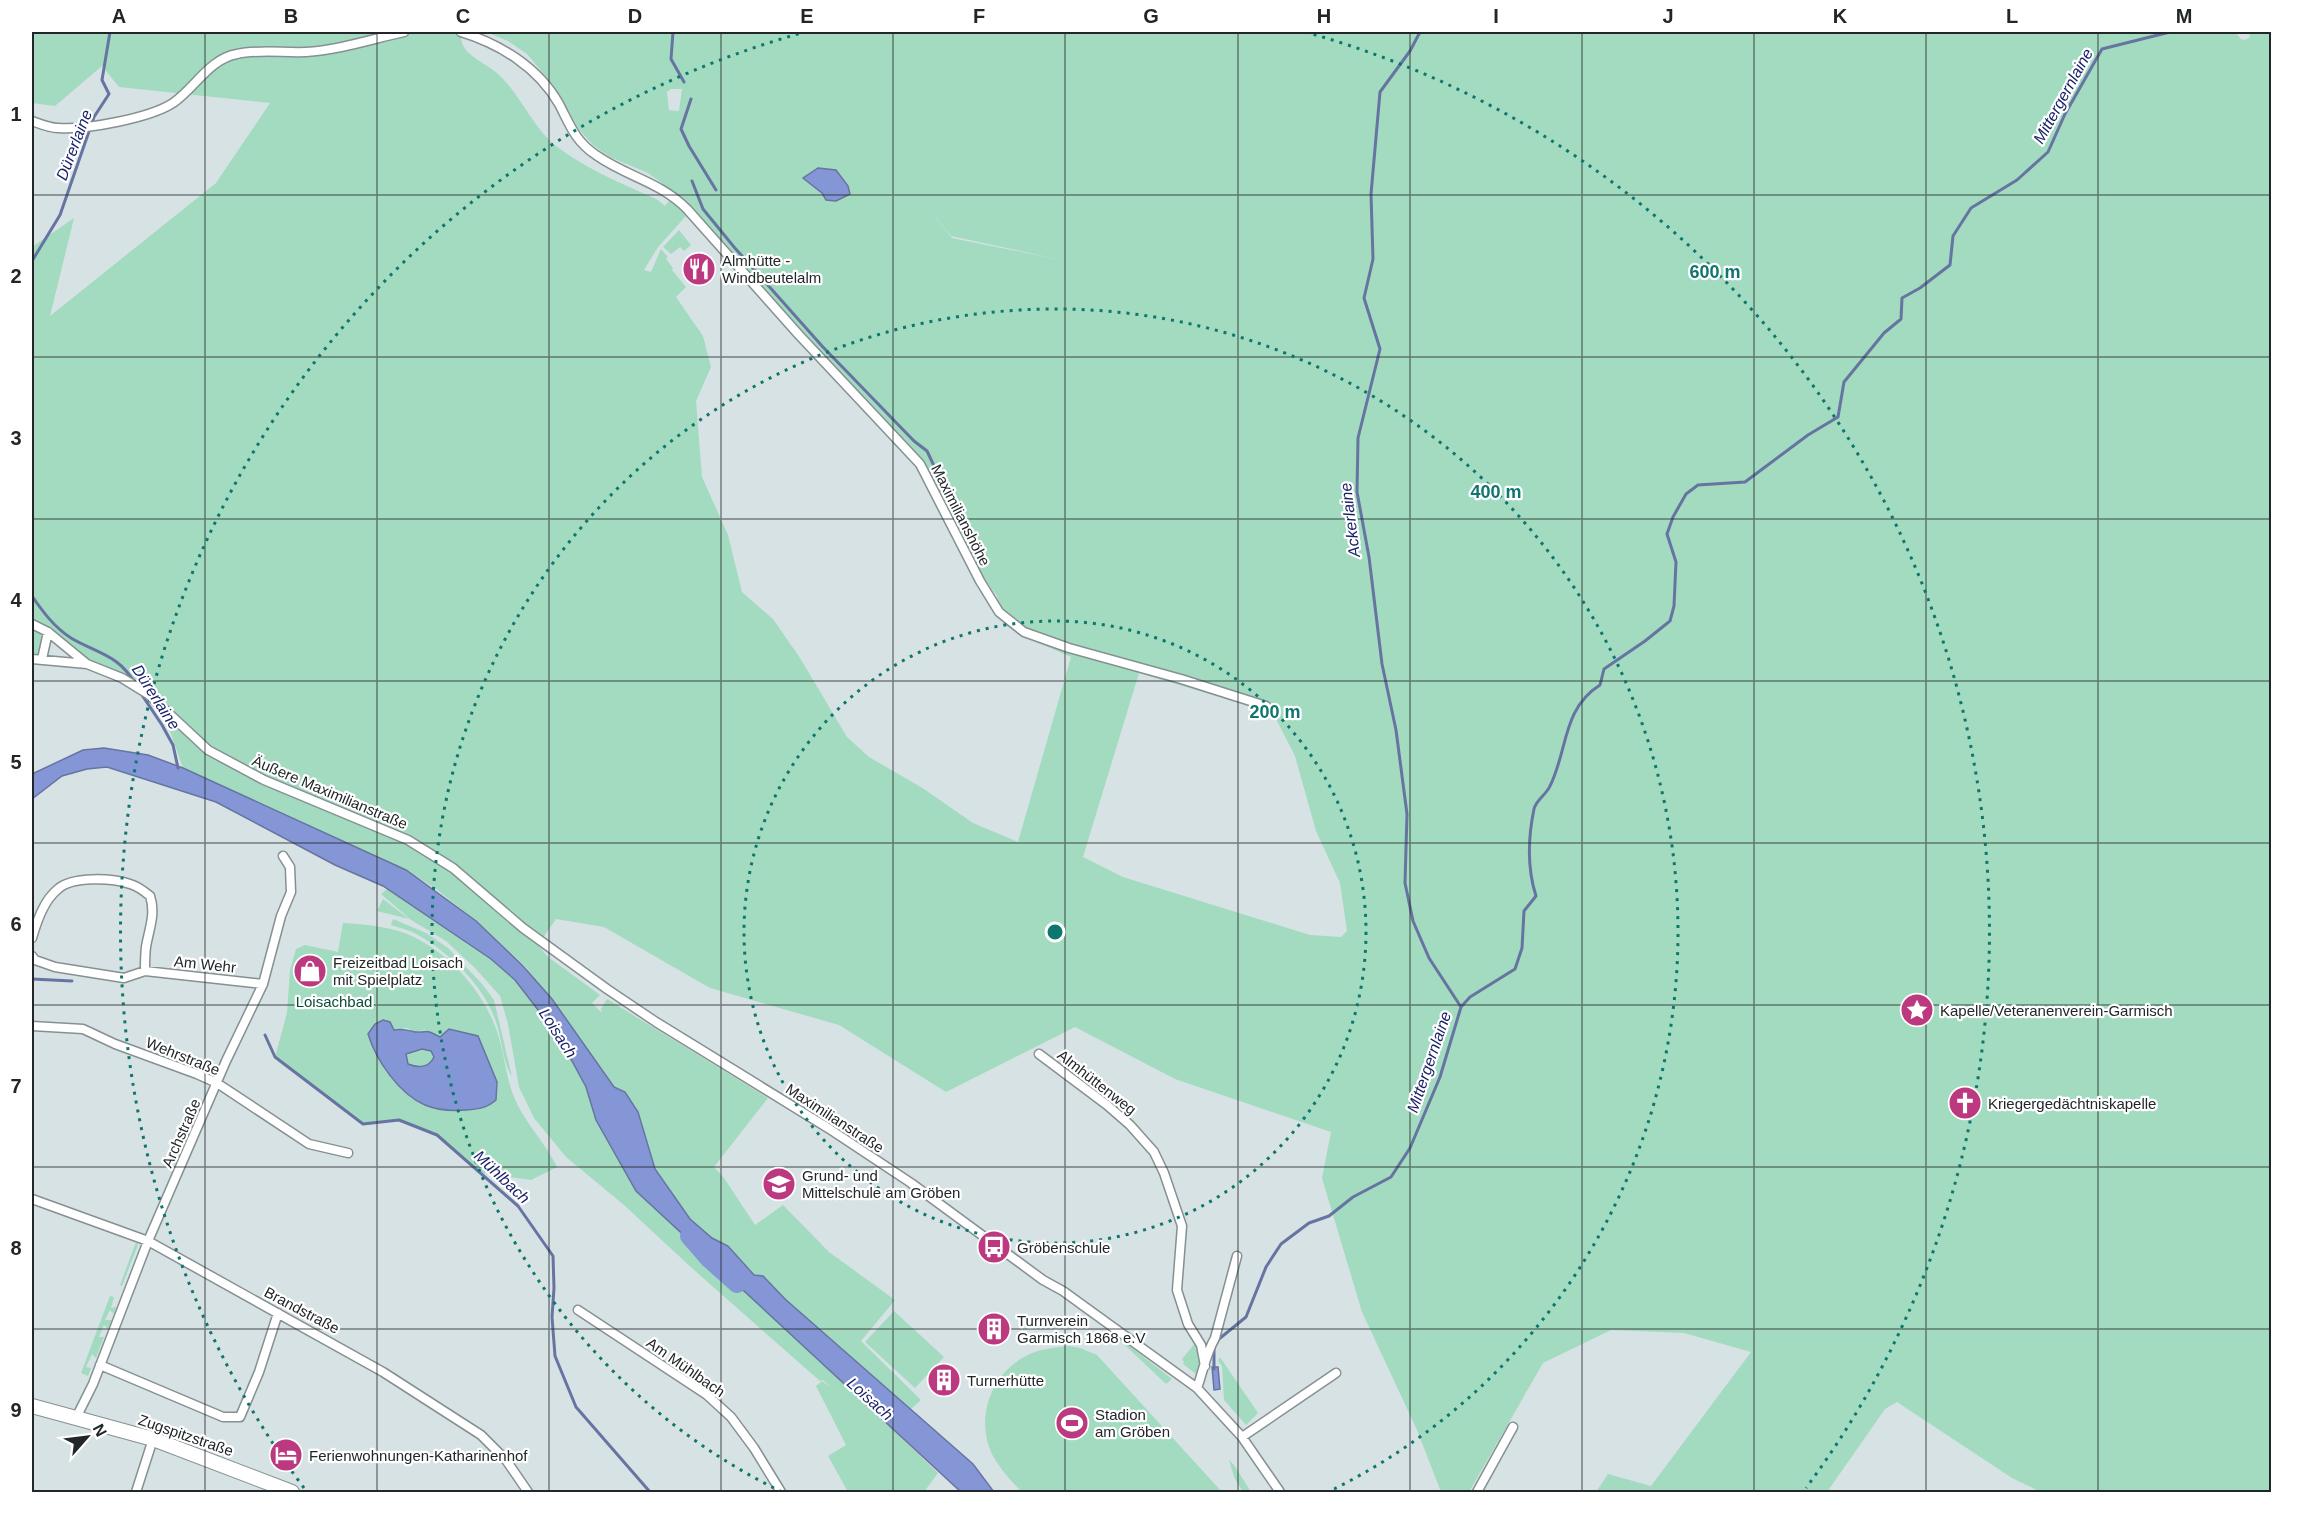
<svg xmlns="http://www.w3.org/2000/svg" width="2303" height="1524" font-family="Arial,sans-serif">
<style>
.green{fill:#a2dbc0;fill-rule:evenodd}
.water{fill:#8496d5;stroke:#6774a1;stroke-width:1.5;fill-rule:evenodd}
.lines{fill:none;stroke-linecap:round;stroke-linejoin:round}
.stream{stroke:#6774a1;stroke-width:3}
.river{stroke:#8496d5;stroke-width:18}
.minor-casing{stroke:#869093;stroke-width:11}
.primary-casing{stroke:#869093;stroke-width:16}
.minor{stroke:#fff;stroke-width:8}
.primary{stroke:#fff;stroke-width:14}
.grid{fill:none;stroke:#222628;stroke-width:1.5;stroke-opacity:0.55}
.ring{fill:none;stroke:#0f766e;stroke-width:3;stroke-dasharray:3 6}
.labels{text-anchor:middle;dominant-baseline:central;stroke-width:4.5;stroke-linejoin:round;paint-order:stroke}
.poi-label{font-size:15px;fill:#222628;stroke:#fff;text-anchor:start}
.street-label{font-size:15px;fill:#222628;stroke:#fff}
.park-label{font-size:15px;fill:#0a4e37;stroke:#fff}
.water-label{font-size:16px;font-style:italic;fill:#181f67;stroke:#fff}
.centre{fill:#0f766e;stroke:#fff;stroke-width:3}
.ring-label{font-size:18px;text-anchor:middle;font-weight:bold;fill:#0f766e;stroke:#fff;stroke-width:4.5;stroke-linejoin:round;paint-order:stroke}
.neatline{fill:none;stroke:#222628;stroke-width:2}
.grid-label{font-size:20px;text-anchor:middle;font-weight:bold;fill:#222628}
</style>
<rect width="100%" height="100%" fill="#d7e2e5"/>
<path class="green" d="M32,32h430c-6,21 23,30 36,42 23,21 34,53 58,72 30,23 67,38 102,54l7,6 6,-7 15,17 -28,31 -14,23 7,2 10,-23 7,8 -2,2 7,9 -1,2 14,17 -10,10 27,39 8,31 -15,34 6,76 26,58 14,57 31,27 27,39 47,79 22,20 55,32 49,34 45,19 53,-185 -53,-23 -14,-10 -7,-28 -20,-27 -58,-113 -88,-91 -144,-164 -39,-28 -38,-16 -17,-12 -17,-19 -23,-41 -26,-31 -19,-13 -22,-9h1749l6,7 4,1 5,-3 -1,-5h22v1460h-230l-29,-14 -115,-76 -12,7 -58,83h-231l12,-18 43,12 100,-134 -67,-19 -73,-3 -68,33 -74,129h-28l-24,-62 -55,-118 -40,-134 9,-46 -156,-53 -100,-52 -129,65 -107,-67 -129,-37 -106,-61 -48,-8 -18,26 10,12 52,38 -8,8 10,10 -1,-4 6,-10 161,99 -54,69 10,11 31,47 28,-20 46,47 66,48 -34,41 60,59 -10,9 -126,-110 -22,-23 -9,-1 -26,-28 -16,-9 -22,-19 -35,-50 -17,-57 -13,-20 -12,-6 -89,-121 -48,-44 -40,-32 -30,-19 -223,-102 -22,-62 -13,-12 -61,-30 -38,-32 -7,27h-10v-412l42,-29 -24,98 166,-133 54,-80 -151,-16 -17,-21 -47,40 -23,-3zM671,89h11l-3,22 -10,-1 -2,-18zM925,204l26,32 106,23 -105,-21zM1139,673l111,33 26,13 19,37 21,75 24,52 7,48 -6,6 -31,-2 -187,-58 -40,-20z
M679,230l12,15 -7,6 -4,-4 -9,7 -8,-7z
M387,889l104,70 24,21 30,39 27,42 14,26 19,47 31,57 220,203 82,79 -14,19h-76l-20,-36 18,-11 -30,-59 6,-5 8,6 -7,-7 -3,1 -126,-111 -70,-65 -58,-48 -32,-39 -15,-31 -11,-63 -8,-28 -25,-28 -29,-27 -35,-21 -30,-26z
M383,899l26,20 -32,-8z
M393,919l33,14 22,15 35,37 11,15 18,77c-10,-16 -10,-40 -17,-58 -13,-35 -45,-66 -77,-84 -8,-5 -18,-7 -27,-10z
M343,923c23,1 51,4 71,14 36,18 67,52 81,89 9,23 10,48 19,71 10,25 31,45 43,70l-26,13 -49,-7 -45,-38 -38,-15 -36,4 -88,-67 12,-44 3,-43 6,-21 9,-4 33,7zM390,1022l4,8 13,-2 7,4 12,-2 14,7 38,-1 19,46 -63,25 -11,-3 -16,-12z
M422,1049l9,2 3,6c-5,11 -16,11 -27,8l-1,-11z
M136,1242l2,3 -16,41 -2,-1z
M110,1296l4,1 -3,11 5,-1 -2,7 -4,-4 -5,10h7l-4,9 -4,-4 -5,12h5l-8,21 -4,-4 -6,13 5,1 -3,8 -7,-3z
M894,1311l50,46 -29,31 -50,-46z
M1109,1330l63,49 -6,5z
M1196,1342l6,18 -6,14 -13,-10 1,-2 -2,-3z
M1068,1346l12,2 17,7 125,137h-200c-11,-11 -21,-22 -29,-36 -18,-35 -4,-80 31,-99 13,-8 29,-9 44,-11z
M1220,1357l38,56 -12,12 -22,-25 -2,-34 -4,-5z
M1229,1460l5,5 17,27h-8l-9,-15z"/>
<path class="water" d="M818,168l18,2 12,16 2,8 -14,7 -10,-1 -4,-7 -19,-15z
M104,748l44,7 35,13 223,102 70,51 46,44 30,34 62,88 11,5 13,20 17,57 35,50 22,19 16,8 26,29 9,1 22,23 188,165 21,28h-33l-325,-301 -40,-71 -10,-33 -14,-26 -27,-42 -30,-39 -24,-21 -108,-73 -48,-21 -119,-63 -109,-35 -20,2 -25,7 -30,23v-25l51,-24z
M383,1020l7,2 4,8c9,-1 13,0 21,2 14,1 9,-4 25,5l9,-8 29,7 19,46 -1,18c-9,8 -17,9 -30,10 -12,1 -29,0 -41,-5 -26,-11 -49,-45 -57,-71l7,-10zM422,1049l9,2 3,6c-5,11 -16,11 -26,7l-2,-10z
M1212,1367h6l2,22 -6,1z"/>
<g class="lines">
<path class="stream" d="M673,32l-2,27 13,23
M1420,32l-10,19 -30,41 -9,102 2,65 -9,39 16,51 -22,89 -1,54 12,65 13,107 14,66 11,84 -2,69 8,38 16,37 32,49
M691,99l-10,30 8,17 27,44
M692,181l11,28 31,38 88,99 92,95 13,10 45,96
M32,261l28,-46 34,-98 15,-23 -7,-14 8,-48
M32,596c11,16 22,31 39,42 25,15 49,17 64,46
M140,692l22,33 11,20 5,23
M32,979l40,2
M265,1035l10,22 88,67 36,-4 38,15 81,71 35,50 1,32 -2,29 3,39 21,51 74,85
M1214,1369v-21l5,-9 27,-22 20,-50 15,-23 28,-21 20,-7 24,-19 38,-20 19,-29 30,-71 21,-70 9,-10 45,-28 7,-21 2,-37 12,-15c-9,-28 -8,-58 -2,-87 2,-9 12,-14 16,-23 18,-36 12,-77 50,-101l4,-16 41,-28 25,-20 4,-15 2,-44 -9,-28 6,-17 13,-23 12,-9 47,-3 63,-47 30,-18 6,-35 40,-49 17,-14 1,-21 18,-10 30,-23 3,-29 18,-28 46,-28 31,-28 17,-38 37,-65 68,-17"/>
<path class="river" d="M689,1236l20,23 28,25"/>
<g class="minor-casing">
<path id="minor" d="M461,32c39,12 77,35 98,72 11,21 16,37 37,51 31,22 63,26 91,54l112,126 121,129 60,117 19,31 25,20 45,16 112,31 85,27
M32,121c8,3 17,7 26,7 28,2 92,-10 115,-25 22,-15 36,-44 64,-49 23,-5 46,-1 69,-2 33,-2 66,-13 98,-20
M32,624l16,8 39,32
M32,659l55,5 35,14 26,16 60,56 56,30 144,60 45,28 70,60 84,61 49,33 172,106 83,55 132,97 20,11 134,97 45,49 38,55
M42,659l6,-27
M32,938c5,-17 12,-38 26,-49 14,-13 54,-11 72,-5 7,2 14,7 20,12 6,18 -1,33 -4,51 -1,8 -1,16 -1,24
M32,956l3,4 20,7 69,11 21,-7 118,13
M32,1026l51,3 32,15 82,30 20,9 92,61 39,9
M1039,1054l68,51 23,20 24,27 10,21 18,53 -5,64 11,34 13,21 4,21
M32,1199l116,42 235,131 98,63 25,25 22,32
M578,1310l129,85 24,22 23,31 27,44
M100,1365l123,52h17l19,-45 19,-59
M1197,1388c6,-16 9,-35 18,-50l22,-82
M76,1418l17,-34 55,-143 78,-180 37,-77 18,-68 10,-24 -1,-25 -7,-11
M1242,1437l94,-64
M136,1492l17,-53
M1477,1492l36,-65"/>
</g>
<g class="primary-casing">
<path id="primary" d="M32,1406l121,33 139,53"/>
</g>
<use href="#minor" class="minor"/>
<use href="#primary" class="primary"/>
</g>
<path class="grid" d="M205,32v1460M377,32v1460M549,32v1460M721,32v1460M893,32v1460M1065,32v1460M1238,32v1460M1410,32v1460M1582,32v1460M1754,32v1460M1926,32v1460M2098,32v1460M32,195h2240M32,357h2240M32,519h2240M32,681h2240M32,843h2240M32,1005h2240M32,1167h2240M32,1329h2240"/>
<g class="ring">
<circle cx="1055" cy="932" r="311"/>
<path d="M782 1492A623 623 0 1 1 1328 1492"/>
<path d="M304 1488A934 934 0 0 1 805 32M1305 32A934 934 0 0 1 1806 1488"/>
</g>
<defs>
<g id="restaurant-disc" transform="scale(1.725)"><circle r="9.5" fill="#bc387f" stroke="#fff"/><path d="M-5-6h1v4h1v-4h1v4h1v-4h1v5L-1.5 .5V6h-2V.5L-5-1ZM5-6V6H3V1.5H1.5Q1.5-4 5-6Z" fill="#fff"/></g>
<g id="shop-disc" transform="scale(1.725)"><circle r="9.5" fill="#bc387f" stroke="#fff"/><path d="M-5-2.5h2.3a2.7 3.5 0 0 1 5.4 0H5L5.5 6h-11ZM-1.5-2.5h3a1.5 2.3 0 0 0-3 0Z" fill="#fff"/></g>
<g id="sight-disc" transform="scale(1.725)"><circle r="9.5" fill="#bc387f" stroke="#fff"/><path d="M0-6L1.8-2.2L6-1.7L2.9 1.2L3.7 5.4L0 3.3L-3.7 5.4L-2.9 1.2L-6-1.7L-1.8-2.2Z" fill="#fff"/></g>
<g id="church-disc" transform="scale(1.725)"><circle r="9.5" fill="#bc387f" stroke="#fff"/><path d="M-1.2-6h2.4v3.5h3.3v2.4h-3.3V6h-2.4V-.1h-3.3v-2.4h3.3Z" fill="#fff"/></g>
<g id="school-disc" transform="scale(1.725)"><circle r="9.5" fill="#bc387f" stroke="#fff"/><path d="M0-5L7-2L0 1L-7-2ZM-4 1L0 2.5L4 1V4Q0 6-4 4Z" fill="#fff"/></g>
<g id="bus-disc" transform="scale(1.725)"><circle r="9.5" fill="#bc387f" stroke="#fff"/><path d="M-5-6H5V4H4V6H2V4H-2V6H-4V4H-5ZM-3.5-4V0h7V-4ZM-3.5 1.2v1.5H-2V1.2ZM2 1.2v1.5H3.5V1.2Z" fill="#fff"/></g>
<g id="building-disc" transform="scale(1.725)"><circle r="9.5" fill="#bc387f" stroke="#fff"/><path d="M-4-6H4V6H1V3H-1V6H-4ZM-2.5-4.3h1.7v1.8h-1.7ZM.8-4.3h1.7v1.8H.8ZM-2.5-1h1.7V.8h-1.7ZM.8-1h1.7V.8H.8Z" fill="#fff"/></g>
<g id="stadium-disc" transform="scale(1.725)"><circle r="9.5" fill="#bc387f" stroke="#fff"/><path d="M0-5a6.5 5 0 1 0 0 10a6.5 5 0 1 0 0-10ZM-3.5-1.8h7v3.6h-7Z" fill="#fff"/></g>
<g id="hotel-disc" transform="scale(1.725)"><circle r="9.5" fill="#bc387f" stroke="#fff"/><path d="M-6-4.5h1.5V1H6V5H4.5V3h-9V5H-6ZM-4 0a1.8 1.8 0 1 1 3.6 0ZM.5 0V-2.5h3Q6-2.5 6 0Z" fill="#fff"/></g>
</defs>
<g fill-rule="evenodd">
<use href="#restaurant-disc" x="699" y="269"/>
<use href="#shop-disc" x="310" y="971"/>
<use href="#sight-disc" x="1917" y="1010"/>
<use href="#church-disc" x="1965" y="1103"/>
<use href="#school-disc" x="779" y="1184"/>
<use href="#bus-disc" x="994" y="1247"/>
<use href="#building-disc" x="994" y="1329"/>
<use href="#building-disc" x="944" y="1380"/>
<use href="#stadium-disc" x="1072" y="1423"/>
<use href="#hotel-disc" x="286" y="1455"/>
</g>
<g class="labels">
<g class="poi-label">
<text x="722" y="260">Almhütte -<tspan x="722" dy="17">Windbeutelalm</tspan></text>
<text x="333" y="962">Freizeitbad Loisach<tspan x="333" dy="17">mit Spielplatz</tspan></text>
<text x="1940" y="1010">Kapelle/Veteranenverein-Garmisch</text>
<text x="1988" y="1103">Kriegergedächtniskapelle</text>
<text x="802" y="1175">Grund- und<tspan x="802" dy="17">Mittelschule am Gröben</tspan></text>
<text x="1017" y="1247">Gröbenschule</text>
<text x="1017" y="1320">Turnverein<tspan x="1017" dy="17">Garmisch 1868 e.V</tspan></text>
<text x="967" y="1380">Turnerhütte</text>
<text x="1095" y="1414">Stadion<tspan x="1095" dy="17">am Gröben</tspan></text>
<text x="309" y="1455">Ferienwohnungen-Katharinenhof</text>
</g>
<g class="street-label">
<text transform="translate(961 515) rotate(63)">Maximilianshöhe</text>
<text transform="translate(330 792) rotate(23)">Äußere Maximilianstraße</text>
<text transform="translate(205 964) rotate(6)">Am Wehr</text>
<text transform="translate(183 1056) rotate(22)">Wehrstraße</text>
<text transform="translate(1097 1082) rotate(38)">Almhüttenweg</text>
<text transform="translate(835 1118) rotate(33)">Maximilianstraße</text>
<text transform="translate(181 1133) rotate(-66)">Archstraße</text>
<text transform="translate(302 1310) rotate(28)">Brandstraße</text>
<text transform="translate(686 1367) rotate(35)">Am Mühlbach</text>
<text transform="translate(186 1435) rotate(19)">Zugspitzstraße</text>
</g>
<g class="park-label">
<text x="334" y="1001">Loisachbad</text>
</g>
<g class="water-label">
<text transform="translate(2063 96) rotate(-61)">Mittergernlaine</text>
<text transform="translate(74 145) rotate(-69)">Dürerlaine</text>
<text transform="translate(1350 520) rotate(-97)">Ackerlaine</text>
<text transform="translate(156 697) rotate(57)">Dürerlaine</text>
<text transform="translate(558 1033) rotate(57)">Loisach</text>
<text transform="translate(1429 1062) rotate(-71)">Mittergernlaine</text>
<text transform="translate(502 1177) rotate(43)">Mühlbach</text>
<text transform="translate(870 1399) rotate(42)">Loisach</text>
</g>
</g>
<circle cx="1055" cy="932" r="9" class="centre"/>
<g class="ring-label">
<text x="1715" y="278">600 m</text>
<text x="1496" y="498">400 m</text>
<text x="1275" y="718">200 m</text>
</g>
<rect width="2303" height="1524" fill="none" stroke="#ffffff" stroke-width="66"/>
<g transform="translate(87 1437) rotate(62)" stroke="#ffffff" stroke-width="4.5" paint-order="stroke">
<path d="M0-4.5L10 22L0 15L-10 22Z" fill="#222628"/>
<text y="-9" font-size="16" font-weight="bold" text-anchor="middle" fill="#222628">N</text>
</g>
<rect x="33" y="33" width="2237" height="1458" class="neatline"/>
<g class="grid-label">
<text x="119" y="23">A</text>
<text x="291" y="23">B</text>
<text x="463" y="23">C</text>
<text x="635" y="23">D</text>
<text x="807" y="23">E</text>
<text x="979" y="23">F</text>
<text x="1151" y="23">G</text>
<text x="1324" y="23">H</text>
<text x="1496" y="23">I</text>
<text x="1668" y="23">J</text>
<text x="1840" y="23">K</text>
<text x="2012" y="23">L</text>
<text x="2184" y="23">M</text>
<text x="16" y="121">1</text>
<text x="16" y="283">2</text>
<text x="16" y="445">3</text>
<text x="16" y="607">4</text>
<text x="16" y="769">5</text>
<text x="16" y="931">6</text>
<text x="16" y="1093">7</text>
<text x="16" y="1255">8</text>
<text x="16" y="1417">9</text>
</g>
</svg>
